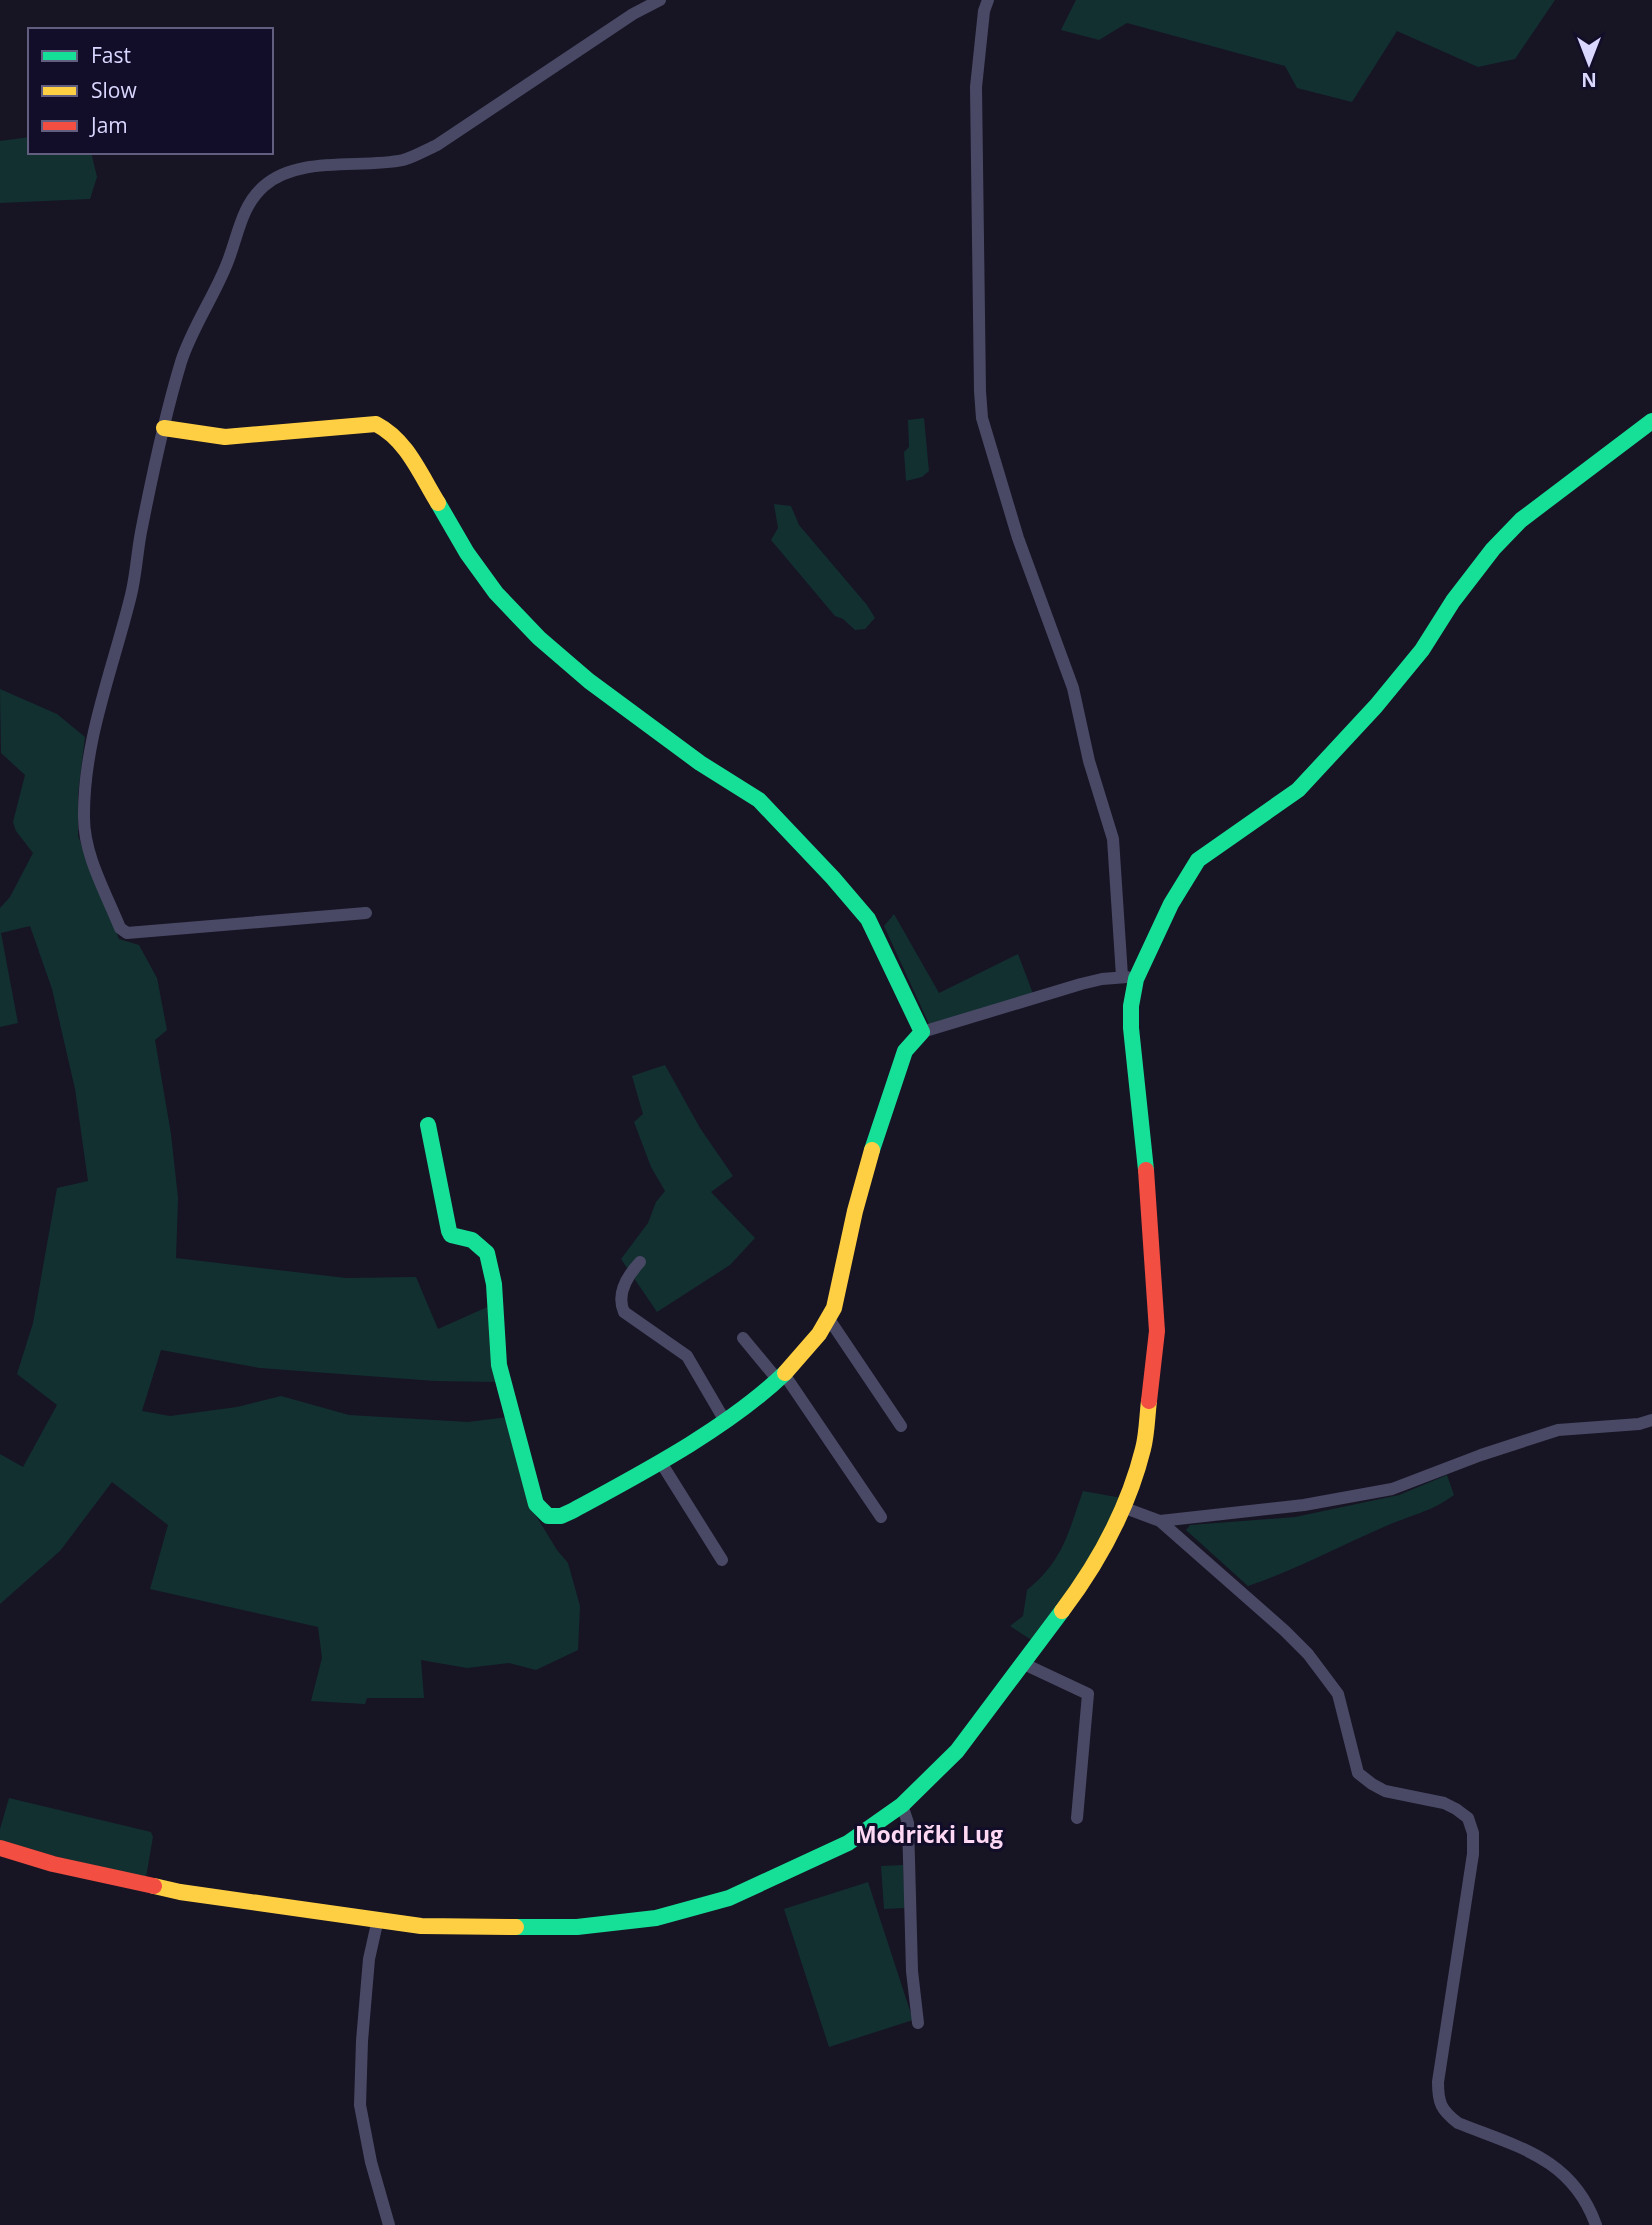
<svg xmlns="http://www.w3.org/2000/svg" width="1652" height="2225" font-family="'Open Sans',sans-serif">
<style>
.green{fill:#123030}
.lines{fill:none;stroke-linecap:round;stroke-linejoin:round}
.street{stroke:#494965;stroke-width:12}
.fast{stroke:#16e098;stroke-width:16}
.slow{stroke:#ffcf43;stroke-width:16}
.jam{stroke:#f24e42;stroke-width:16}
.labels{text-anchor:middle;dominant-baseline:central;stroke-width:6;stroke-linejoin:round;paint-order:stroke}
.quarter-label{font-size:23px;font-weight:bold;fill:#ffd9f3;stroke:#120e2a}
</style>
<rect width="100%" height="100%" fill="#171424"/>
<path class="green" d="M1076,0h479l-40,59 -37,8 -81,-36 -45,71 -55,-14 -12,-22 -158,-43 -28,17 -38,-10z
M30,137v15h61l6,25 -7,22 -90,4v-62z
M924,418l5,53 -7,6 -16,4 -2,-29 5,-5 -1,-27z
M774,504l17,2 8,19 68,80 8,13 -10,11 -10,1 -12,-11 -8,-3 -64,-76 7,-12z
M0,689l57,25 28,23 -7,57v42l41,103 20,6 18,33 10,52 -12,10 16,94 7,64 -2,60 170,20 70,-1 22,52 56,-25 4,78 -63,-1 -175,-13 -99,-18 -19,61 28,5 67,-9 44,-11 68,19 119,7 40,-5 22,89 27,44 11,13 12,43 -2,44 -42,20 -27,-7 -42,5 -46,-8 3,38h-57l-2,6 -54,-3 11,-43 -4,-31 -168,-38 18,-64 -56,-43 -52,69 -60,53v-150l23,13 34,-62 -40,-31 16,-51 24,-135 31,-7 -13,-92 -23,-100 -22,-63 -29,7 17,90 -18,4v-119l10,-11 23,-44 -17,-22 -3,-9 12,-47 -24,-22z
M894,914l45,79 79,-39 17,45 -106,25 -45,-98z
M665,1065l35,63 33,48 -22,16 44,46 -25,27 -73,47 -36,-53 27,-36 8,-21 9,-11 -14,-24 -17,-45 9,-8 -11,-38z
M1447,1475l7,20c-23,17 -43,20 -68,31 -46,20 -91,44 -138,60l-62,-56 4,-5 105,-8 104,-22z
M1083,1491l39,7 -39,73 -50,70 -23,-15 13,-10 4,-26c36,-29 41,-57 56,-99z
M9,1798l142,34 2,5 -7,40 -88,-20 -58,-17v-11z
M903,1865l2,43 -21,1 -3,-43z
M868,1882l45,138 -84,27 -45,-138z"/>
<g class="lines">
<path class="street" d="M988,0l-4,11 -8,76 4,304 2,27 36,120 55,150 16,73 24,78 9,137
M366,913l-239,20 -7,-5c-14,-35 -36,-73 -36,-110 -1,-77 29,-149 47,-223 5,-20 6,-42 10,-63 11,-56 23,-114 40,-170 10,-32 32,-64 45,-96 12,-28 14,-59 38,-80 35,-31 97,-17 139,-26 11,-3 23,-10 34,-15l196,-131 27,-14
M922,1032l159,-48 21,-5 25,-2
M640,1262c-12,13 -24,32 -16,50l63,44 38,65
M829,1319l72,107
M743,1338l34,41
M784,1374l97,143
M660,1461l62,99
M1125,1508l35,13 125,110 23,23 30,40 20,79 14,11 13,7 59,12 12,6 12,9 5,15v21l-35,228c0,21 3,28 20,41 60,24 114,35 138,102
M1160,1521l144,-16 88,-16 89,-34 77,-25 81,-6 13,-4
M1022,1663l66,31 -11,124
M902,1805l6,18 4,148 6,52
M378,1919l-9,40 -7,82 -2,64 11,57 18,63"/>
<path class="fast" d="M438,503l29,50 29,40 43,45 50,43 111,82 59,37 74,78 35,41 54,113 -17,19 -33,99
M428,1125l21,106 2,4 21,5 15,13 7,31 5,81 37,139 12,12h13l11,-5c70,-38 156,-83 213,-138
M1146,1170l-15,-142v-22l5,-27 35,-75 27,-44 100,-70 78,-84 46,-56 31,-49 40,-52 28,-29 131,-99
M516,1927h61l79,-9 73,-20 119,-55 54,-38 55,-54 105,-140"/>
<path class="slow" d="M164,428l61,9 151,-13c31,16 44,50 62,79
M785,1373l34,-39 15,-26 21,-97 17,-61
M1062,1611c37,-49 66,-102 81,-162 4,-15 4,-32 6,-48
M154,1886l26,6 241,34 95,1"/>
<path class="jam" d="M1146,1170l11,161 -8,70
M0,1848l53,16 101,22"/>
</g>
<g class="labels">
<g class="quarter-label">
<text x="929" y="1834">Modrički Lug</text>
</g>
</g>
<rect x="28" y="28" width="245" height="126" fill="#120e2a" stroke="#625e7f" stroke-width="2"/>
<rect x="42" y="51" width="35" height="10" fill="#16e098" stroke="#625e7f" stroke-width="2"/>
<text x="91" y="63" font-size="21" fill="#dad7ff">Fast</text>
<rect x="42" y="86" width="35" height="10" fill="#ffcf43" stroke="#625e7f" stroke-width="2"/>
<text x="91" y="98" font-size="21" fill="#dad7ff">Slow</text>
<rect x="42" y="121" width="35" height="10" fill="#f24e42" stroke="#625e7f" stroke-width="2"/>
<text x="91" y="133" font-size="21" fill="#dad7ff">Jam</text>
<g transform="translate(1589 63) rotate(180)" stroke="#120e2a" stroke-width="5" paint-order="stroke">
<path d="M0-5L12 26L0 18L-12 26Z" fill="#dad7ff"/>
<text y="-10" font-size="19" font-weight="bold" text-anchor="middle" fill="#dad7ff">N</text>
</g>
</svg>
